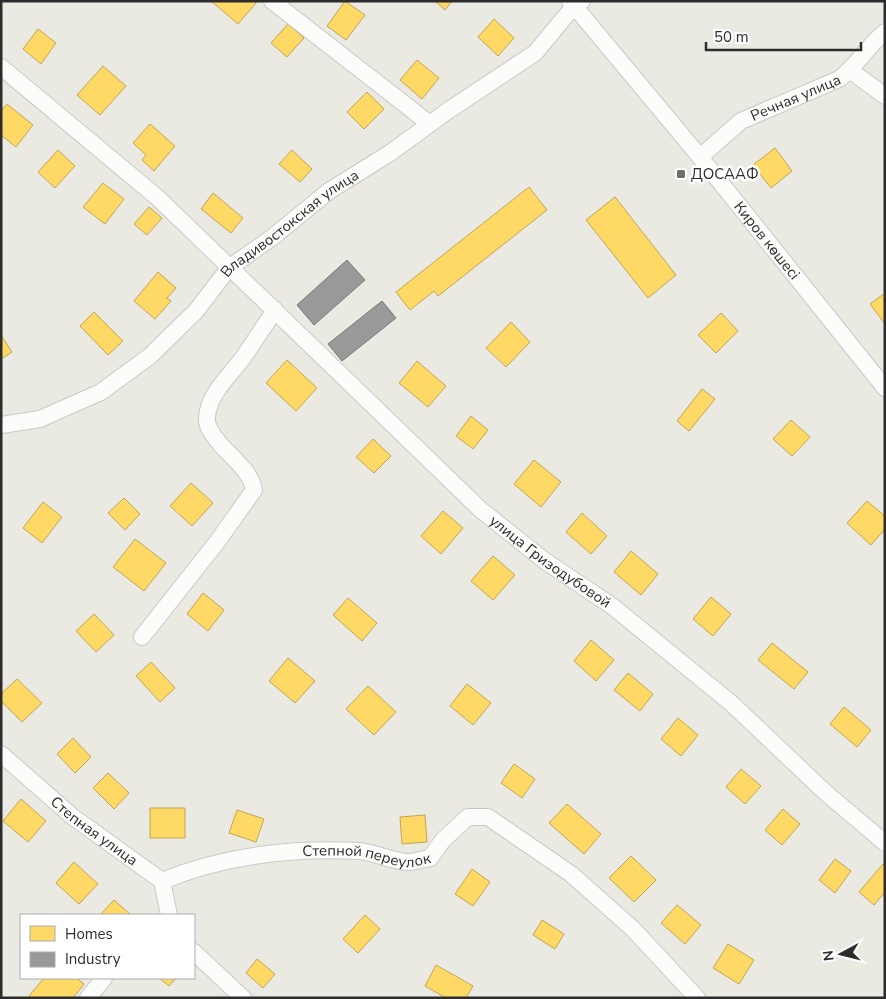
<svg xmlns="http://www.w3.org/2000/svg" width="886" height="999" font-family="'Nunito Sans',sans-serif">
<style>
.homes{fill:#ffd966;stroke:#c0a555}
.industry{fill:#999;stroke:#787878}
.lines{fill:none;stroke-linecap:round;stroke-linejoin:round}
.minor-casing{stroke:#c9c8c8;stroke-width:18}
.minor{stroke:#fcfcfb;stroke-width:16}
.poi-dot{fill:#6f6e6c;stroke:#fff;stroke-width:2}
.labels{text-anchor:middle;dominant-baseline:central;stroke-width:5;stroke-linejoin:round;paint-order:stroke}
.street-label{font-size:15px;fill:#2c2c2c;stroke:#fff}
.poi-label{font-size:15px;fill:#2c2c2c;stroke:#fff;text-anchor:start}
</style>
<rect width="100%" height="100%" fill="#ebeae2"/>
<path class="homes" d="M211,1h43l2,2 -18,21z
M345,1l20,14 -19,25 -19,-14z
M435,1h17l-7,9z
M494,19l20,19 -16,18 -20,-19z
M288,24l16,14 -17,19 -16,-14z
M38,29l18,14 -15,21 -18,-15z
M417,60l22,18 -17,21 -22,-19z
M103,66l23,20 -26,29 -23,-20z
M367,92l17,17 -20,20 -17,-17z
M7,104l26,21 -17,22 -15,-12v-24z
M150,124l25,22 -21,25 -12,-11 4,-5 -13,-12z
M775,148l17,23 -21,17 -18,-23z
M58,150l17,16 -20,22 -17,-16z
M292,150l20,19 -12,13 -21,-18z
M103,183l21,16 -19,25 -22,-17z
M529,187l18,23 -109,86 -4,-5 -24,19 -14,-18z
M213,193l30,25 -12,15 -30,-24z
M615,197l61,78 -28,23 -62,-78z
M149,207l13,11 -15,17 -13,-11z
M158,272l18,16 -9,10 4,3 -16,18 -21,-18z
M885,293v31l-15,-20z
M94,312l29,29 -15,14 -28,-29z
M721,313l17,18 -22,22 -18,-18z
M511,322l19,20 -24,25 -20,-19z
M1,335l11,17 -11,7z
M287,360l30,28 -21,23 -30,-28z
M417,361l29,25 -18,21 -29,-24z
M702,389l13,10 -26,32 -12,-10z
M471,416l17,14 -15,19 -17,-13z
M791,420l19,17 -18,19 -19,-17z
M373,439l18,17 -17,17 -18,-16z
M534,460l27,22 -20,25 -27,-23z
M191,483l22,20 -21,23 -22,-20z
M124,498l16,16 -15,16 -17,-17z
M867,501l18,15v13l-14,16 -24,-22z
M43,502l19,15 -20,26 -19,-15z
M443,511l20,17 -22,26 -20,-18z
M582,513l25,23 -16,18 -25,-22z
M135,539l31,24 -22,28 -31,-24z
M631,551l27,23 -17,21 -27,-23z
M493,556l22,19 -22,25 -22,-19z
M203,593l21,17 -16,21 -21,-17z
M711,597l20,17 -18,22 -20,-17z
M348,598l29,25 -15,18 -29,-26z
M94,614l20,21 -18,17 -20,-21z
M591,640l23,20 -18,21 -22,-20z
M772,643l36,29 -14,17 -36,-29z
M288,658l27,23 -20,22 -26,-22z
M151,662l24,26 -15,14 -24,-26z
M628,673l25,21 -13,17 -26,-21z
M17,679l25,24 -20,19 -21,-21v-7z
M467,684l24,19 -18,22 -23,-19z
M368,686l28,26 -22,23 -28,-26z
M844,707l27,23 -14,17 -27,-23z
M678,718l20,17 -17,21 -20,-17z
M73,738l18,19 -16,16 -18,-19z
M514,764l21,15 -13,19 -21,-15z
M741,769l20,17 -16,18 -19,-17z
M108,773l21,20 -15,16 -21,-21z
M21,799l25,22 -18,21 -25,-21z
M567,804l34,30 -17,20 -35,-31z
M150,808h35v30h-35z
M783,809l17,15 -18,21 -17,-15z
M237,810l27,9 -8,23 -27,-9z
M425,815l2,27 -25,2 -2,-27z
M631,856l25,24 -22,22 -25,-24z
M835,859l16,12 -16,22 -16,-13z
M74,862l24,22 -19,20 -23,-21z
M883,864l2,2v26l-11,13 -15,-13z
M472,869l18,13 -17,24 -18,-12z
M114,900l17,15h-31z
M677,905l24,20 -16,19 -24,-21z
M365,915l15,14 -22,24 -15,-14z
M542,920l22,14 -9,15 -22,-14z
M728,944l26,16 -15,24 -26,-16z
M257,959l18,15 -12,14 -17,-15z
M436,965l37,21 -7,12h-20l-21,-12z
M44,978h32l8,6 -11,14h-42l-2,-2z
M159,978h17l-7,8z"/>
<path class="industry" d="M347,260l18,20 -51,45 -17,-20z
M382,301l14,17 -54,43 -14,-17z"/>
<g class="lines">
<g class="minor-casing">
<g id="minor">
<path d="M272,1l158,123"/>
<path id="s1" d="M570,1l130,156 185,231"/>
<path id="s2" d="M1,67l157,131 323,312 64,51 67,45 119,97 95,90 59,50"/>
<path d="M851,71l34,25"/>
<path id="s3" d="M700,157l41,-36 98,-42c18,-13 28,-33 46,-47"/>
<path id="s4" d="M1,425l39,-6 61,-27 49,-36 46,-45 33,-43 45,-32 55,-45 61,-38 59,-43 86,-57 39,-47 8,-5"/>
<path d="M142,637l75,-95 37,-52c-3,-19 -22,-32 -34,-46 -6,-8 -14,-16 -13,-27 2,-25 25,-43 38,-62 10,-15 20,-30 30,-45"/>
<path id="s5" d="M1,754l72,63 89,64 7,34"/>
<path id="s6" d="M162,881c61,-25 131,-33 196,-30 18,1 36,12 53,11 6,-1 13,-3 19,-4l13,-18 25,-23h20l83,57 62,55 64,69"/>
<path d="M194,952l49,46"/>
<path d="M88,998l16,-20"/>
</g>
</g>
<use href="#minor" class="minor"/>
</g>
<rect class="poi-dot" x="676" y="169" width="10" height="10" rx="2.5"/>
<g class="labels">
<g class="street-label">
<text stroke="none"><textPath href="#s3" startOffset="114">Речная улица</textPath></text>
<text stroke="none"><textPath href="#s4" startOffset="361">Владивостокская улица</textPath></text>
<text stroke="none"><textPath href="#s1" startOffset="310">Киров көшесі</textPath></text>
<text stroke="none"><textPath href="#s2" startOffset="740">улица Гризодубовой</textPath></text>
<text stroke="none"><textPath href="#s5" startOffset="121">Степная улица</textPath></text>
<text stroke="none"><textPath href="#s6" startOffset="209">Степной переулок</textPath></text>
</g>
<g class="poi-label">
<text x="691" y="174">ДОСААФ</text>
</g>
</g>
<rect width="886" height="999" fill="none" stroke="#2c2c2c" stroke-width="5"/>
<rect x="20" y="914" width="175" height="65" fill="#ffffff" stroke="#ababab"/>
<rect x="30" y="926" width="25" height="15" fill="#ffd966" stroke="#ababab"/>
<text x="65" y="939" font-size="15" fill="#2c2c2c">Homes</text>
<rect x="30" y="952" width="25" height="15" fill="#999999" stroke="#ababab"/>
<text x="65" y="964" font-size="15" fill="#2c2c2c">Industry</text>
<g transform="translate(841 954) rotate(263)" stroke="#ffffff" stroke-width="4" paint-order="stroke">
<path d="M0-4L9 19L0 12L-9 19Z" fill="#2c2c2c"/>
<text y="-8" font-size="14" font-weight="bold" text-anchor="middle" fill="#2c2c2c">N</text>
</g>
<path d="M706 42v8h155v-8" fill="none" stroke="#2c2c2c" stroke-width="2.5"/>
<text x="714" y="42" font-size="15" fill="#2c2c2c" stroke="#ffffff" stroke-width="4" paint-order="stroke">50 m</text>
</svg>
